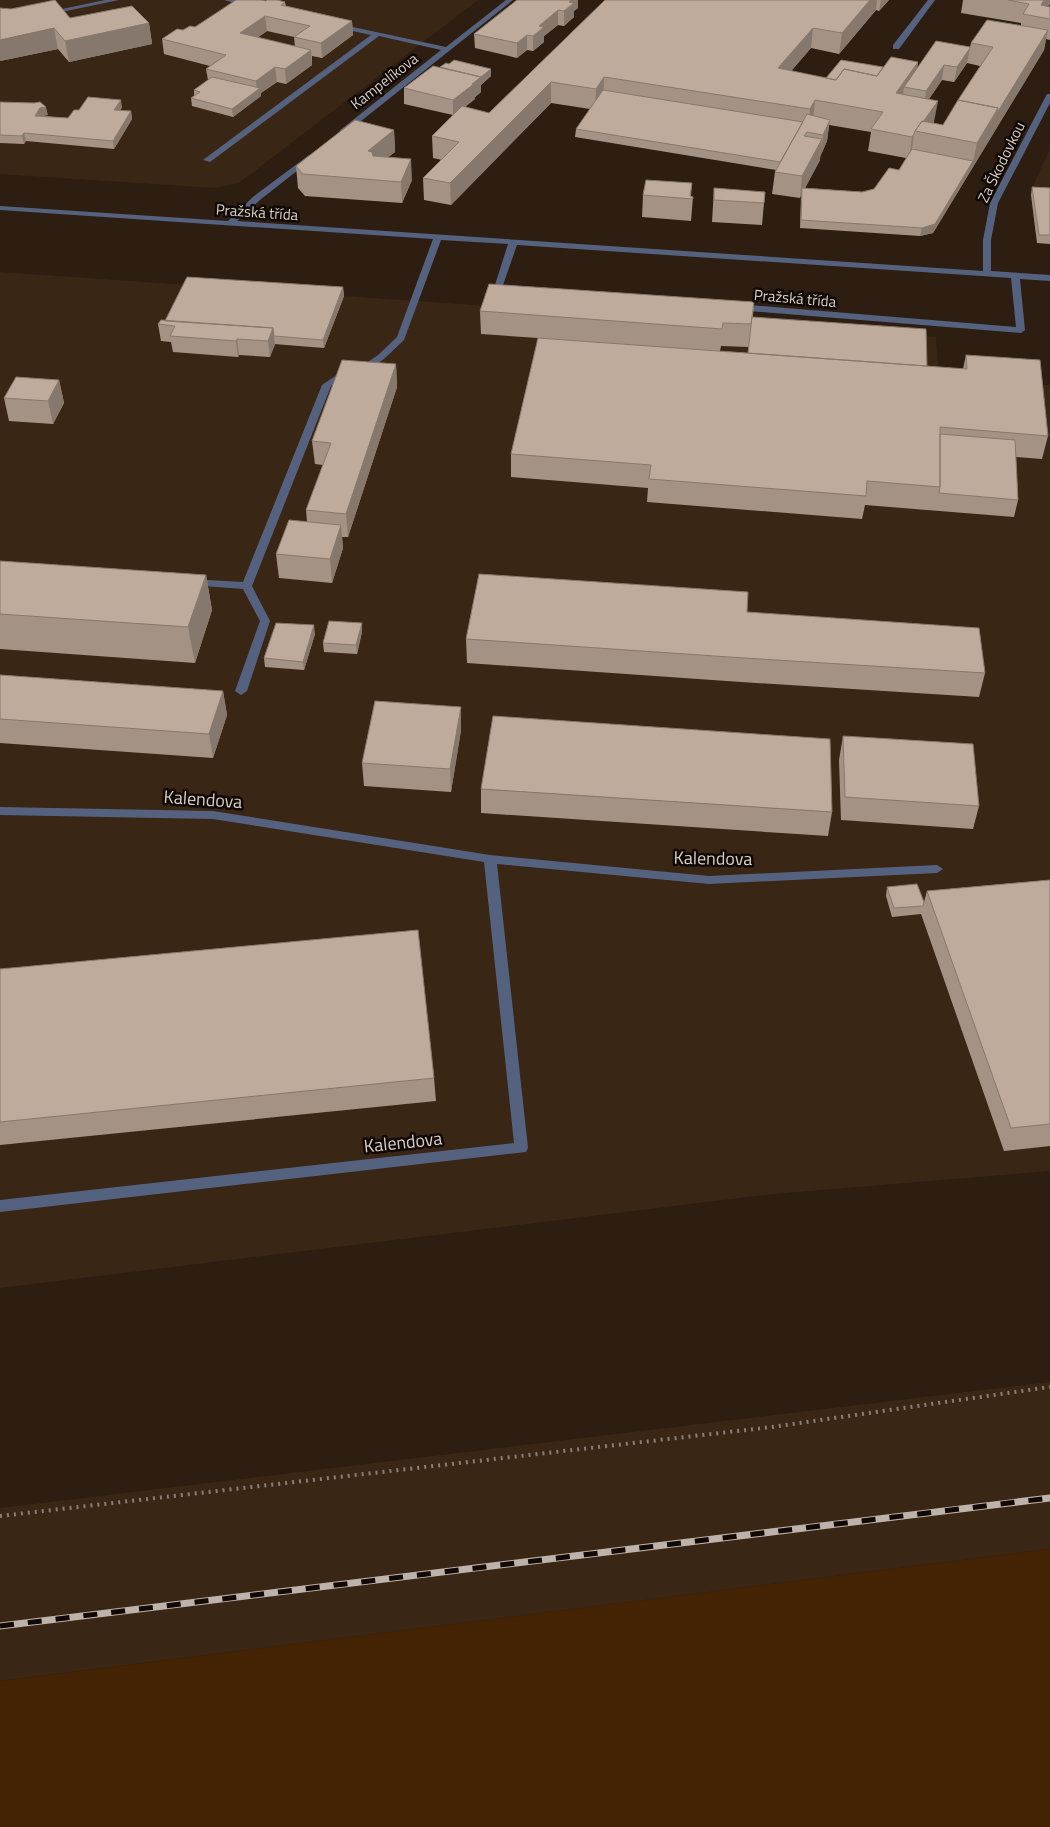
<svg xmlns="http://www.w3.org/2000/svg" width="1050" height="1827" font-family="'Titillium Web',sans-serif">
<style>
.built{fill:#3a2615}
.green{fill:#432303}
.lines{fill:none;stroke-linecap:round;stroke-linejoin:round}
.path{stroke:#8a7e74;stroke-width:4;stroke-dasharray:2 5;stroke-linecap:butt}
.minor{fill:#55627f;fill-rule:evenodd}
.rail-casing{stroke:#beb3aa;stroke-width:7}
.rail{stroke:#100905;stroke-width:5;stroke-dasharray:14;stroke-linecap:butt}
.wall{fill:#a49385;fill-rule:evenodd}
.shaded-wall{fill:#86786c}
.building{fill:#bfab9b;stroke:#86786c}
.labels{text-anchor:middle;dominant-baseline:central;stroke-width:5;stroke-linejoin:round;paint-order:stroke}
.far-street-label{font-size:15px;fill:#d9cfc7;stroke:#100905}
.street-label{font-size:18px;fill:#d9cfc7;stroke:#100905}
</style>
<rect width="100%" height="100%" fill="#2d1e11"/>
<path class="built" d="M0,0h478l-239,183 -24,5 -215,-14z
M1050,149v44l-20,-1z
M0,272l936,65 2,28 24,13 88,7v786l-277,23 -773,94z
M1050,1382v167l-1050,132v-173z"/>
<path class="green" d="M1050,1549v278h-1050v-146z"/>
<g class="lines">
<path class="path" d="M0,1516l772,-89 278,-40"/>
<path class="minor" d="M105,0h14l-72,15 -4,-2z
M224,0h12l17,5 -4,2z
M506,0h7l-167,133 -7,-2 102,-81 -62,-14 -169,126 -7,-2 168,-125 -37,-8v-4l112,24z
M928,0h7l-36,49h-6v-4z
M1047,94h3v9l-52,100 -7,37v31l59,4v6l-30,-2 5,51 -4,3 -284,-23 -4,-3 4,-3 279,23 -5,-49 -494,-33 -14,40h7l4,3c-4,4 -16,4 -20,0l14,-44 -67,-4 -37,100 -20,19 -13,9 -21,6 -19,12 -79,200 18,35 -23,70 -6,4 -6,-4 25,-70 -17,-32 -53,-4 -5,-3 5,-3 53,3 79,-197 22,-15 21,-6 13,-9 19,-18 36,-98 -433,-29v-4l228,15 26,-25 55,-41 4,2 -1,2 -52,41 -23,21 746,50v-31l7,-37z
M0,807l213,4 277,44 219,21 228,-11 6,4 -6,4 -228,11 -212,-20 31,284 -2,4 -526,60v-12l514,-57 -30,-281 -271,-43 -213,-4z"/>
<g class="rail-casing">
<path id="rail" d="M0,1626l1050,-128"/>
</g>
<use href="#rail" class="rail"/>
</g>
<path class="wall" d="M517,0h61v8l-4,3v6l-10,9 -6,-1 -14,11v6l-11,9 -6,-1 -10,8 -42,-10 -1,-14z
M605,0h284l-10,11 -3,-1 -37,44 -28,-6 -20,23 35,7 57,-11 35,-5 -1,6 53,-21 1,-4 50,-18v-2l-60,-10 2,-13h87v4l-2,2 2,1v33l-4,-1 -2,11 -111,183 -13,3 -120,-8 1,-33 -1,3 -28,-4 3,-22 1,-2 -201,-33 1,-8 14,-20 -39,-6 -100,102 -27,-5 -1,-22 19,-18 -9,-2 -1,-22 21,-21 -49,-11v-16l36,-21 9,-3 42,5v7l-10,9v7l-7,6 1,1 -10,8 24,6zM967,63l13,3 -37,59 -9,-2v-1l-5,-23 13,-19 12,2zM829,125l42,7 -3,19 38,7 -7,12 -25,19 -12,3 -57,-4 15,-28v-3l7,-16z
M266,1l19,1 1,4 66,15 1,14 -31,23 -10,-2v9l-26,19 -9,-2 -16,11v3l-28,21 -41,-11 -1,-8 3,-2v-6l14,-10 -2,-11 4,-3 -46,-12 -2,-15 21,-9 12,-3zM267,31l27,6 1,10 -38,-9z
M70,18l79,5 3,21 -83,18 -11,-13 -58,12z
M0,102l48,13 -6,1 26,2 11,-8 43,-3 -2,4h11l1,8 -18,30 -88,-8 -2,3 -24,-1z
M394,130l1,22 -7,5 24,23 -10,23 -97,-7 -7,-8 -2,-22z
M692,183l-1,13 2,1 -2,24 -49,-4 1,-22z
M1032,187l18,1v56l-13,-1 -6,-48z
M714,188l50,15 -2,22 -50,-3z
M343,287l1,9 -20,52 -50,-4 -4,13 -31,-2 -1,2 -65,-5 -2,-10 -10,-1 -3,-17z
M754,302l-1,15 174,49 36,3 3,-14 82,81 -6,23 -26,-2 2,43 -4,17 -149,-12 -3,14 -215,-17 1,-14 -137,-11v-23l27,-116 -57,-4 -1,-23zM721,346l28,1 -1,6 -28,-2z
M396,364l1,23 -49,150h-6l1,11 -11,35 -53,-5 -3,-24 31,-32 -1,-12 17,-45 -8,-1 -3,-23z
M59,380l5,23 -11,21 -44,-3 -5,-23z
M0,561l206,14 6,35 -17,53 -195,-14z
M747,612l238,61 -6,24 -238,-15 -274,-19 -1,-24z
M362,623v9l-5,22 -33,-2 -1,-9z
M315,634l-11,36 -39,-3 -1,-9z
M0,675l223,16 4,24 -14,43 -213,-15z
M461,730l-10,62 -87,-6 -2,-23z
M843,736l136,70 -6,23 -132,-9 -2,-60z
M481,789l351,23 -4,24 -347,-23z
M1050,880v266l-46,5 -83,-237 -29,3 -6,-21 1,-9 37,15 3,-11z
M0,969l434,109 2,23 -436,44z"/>
<path class="shaded-wall" d="M571,0h7v8l-4,3v6l-10,9v-15l5,-9z
M870,0h7l-1,10 -37,44 3,-21z
M881,0h8l-10,11z
M1044,0h6v4l-8,13 -1,-12z
M558,10v15l-14,11v6l-11,9v-15l6,-10z
M265,16l2,15 -25,17 -2,-15z
M352,21l1,14 -31,23 -1,-15z
M149,23l3,21 -83,18 -4,-21z
M54,28l4,21 -58,12v-21z
M813,28l-2,20 -35,41 2,-21z
M1048,30l-4,20 -111,183 -13,3 2,-8 51,-67 4,-18z
M527,35v15l-10,8v-15z
M970,48l-3,15 -13,19 3,-15z
M311,50l1,15 -26,19 -1,-15z
M918,62l-3,21 -11,4 -2,15 -6,-9z
M944,65l-2,15 -18,26 2,-15z
M275,67l2,15 -16,11v3l-28,21 -1,-8 25,-18 -1,-10z
M491,69v7l-10,9v7l-7,6 1,1 -22,16v-15z
M604,77l-1,21 -8,12 1,-21z
M551,82v21l-100,102 -1,-22z
M121,100l1,7 -6,11 -2,-8z
M815,100l-2,21 -5,10 2,-22z
M938,101l-4,21 -7,11 -10,-2z
M46,107l2,8 -6,1h-7l5,-8z
M131,111l1,8 -18,30 -1,-8z
M830,120l-3,21 -7,16 3,-22z
M394,130l1,22 -25,20 -2,-21z
M24,133l2,8 -2,3 -2,-8z
M914,134l-3,22 -2,3 3,-22z
M822,139l-2,21 -18,34v-6l-1,7 -1,3 2,-22z
M411,159l1,21 -10,23 -1,-21z
M343,287l1,9 -20,52 -1,-8z
M273,328l2,17 -5,12 -2,-16z
M237,339l2,16 -1,2 -2,-16z
M396,364l1,23 -49,150 -2,-23z
M59,380l5,23 -11,21 -5,-23z
M341,525l2,23 -11,35 -2,-24z
M206,575l6,35 -17,53 -7,-36z
M362,623v9l-5,22 -1,-9z
M314,625l1,9 -11,36 -1,-8z
M223,691l4,24 -14,43 -4,-24z
M461,707v23l-10,62 -1,-23z"/>
<path class="building" d="M55,0l15,18 62,-12 17,17 -84,18 -11,-13 -54,12v-32l11,1z
M236,0h25l5,1 1,-1h10l8,2 -4,3 71,16 -31,22 -27,-6 16,-11 -45,-10 -25,17 71,17 -26,19 -10,-2 -19,14 -50,-12 20,-14 -64,-16 15,-10 6,1 7,-4 5,1z
M517,0h54l-2,2 5,1 -10,8 -6,-1 -19,16 5,1 -11,9 -6,-1 -10,8 -43,-9z
M605,0h265l-28,33 -29,-5 -35,40 58,12 8,-11 33,7 14,-19 27,5 -22,31 42,8 -15,21 -1,-1 -7,10 -1,3 -2,3 -41,-8 12,-17 -68,-12 -5,9 -206,-32 -8,12 -45,-7 -101,101 -27,-5 36,-36 -27,-6 30,-30 27,7z
M1008,0h36l-3,5 9,2v12l-27,-5 6,-10z
M987,20l61,10 -51,83 1,-5 -40,-8 35,-53 -22,-4z
M936,41l34,6v1l-13,19 -13,-2 -18,26 -22,-4z
M454,60l37,9 -10,8 -41,-10 6,-4 3,1z
M841,60l42,7 -6,9 -33,-7 -8,11 -10,-2z
M433,66l48,11 -9,7h2l-21,16 -49,-12z
M212,77l48,11 -28,21 -41,-11 9,-6 -6,-2z
M603,90l200,32 -23,40 -204,-33z
M88,97l33,3 -7,10 17,1 -18,30 -89,-8 -2,3 -22,-1v-33l34,1 6,-1 6,5 -6,1 -5,8 33,2 6,-8h5z
M958,100l40,8 -21,35 -62,-12 7,-10 21,4z
M807,114l23,6 -7,15 -16,-3 -3,4 18,3 -20,37 -27,-4z
M355,120l39,10 -26,21 4,1 1,4 38,3 -10,23 -98,-8 -7,-8z
M912,149l61,12 -38,63 -13,4 -121,-8 1,-32 60,4 12,-3 15,-21 10,2z
M646,180l46,3 -2,13 3,1v2l-50,-4z
M1032,187l18,1v47h-11z
M714,188l51,4 -1,11 -50,-3z
M187,277l156,10 -20,53 -49,-4 -1,-8 -108,-7z
M489,284l265,18 -3,22 -28,-1 -1,6 -242,-18z
M752,317l174,12 1,37 -179,-13z
M161,320l112,8 -5,13 -31,-2 -1,2 -66,-5 5,-10 -17,-2z
M538,338l429,31 -1,-14 74,5 8,76 -108,-9v60l-73,-6 -1,15 -217,-17 2,-14 -140,-11z
M342,360l54,4 -50,150 -40,-4 25,-67 -19,-2z
M16,377l43,3 -11,21 -44,-3z
M940,434l75,6 3,60 -79,-7 1,-6z
M289,520l52,5 -11,34 -54,-5z
M0,561l206,14 -18,52 -188,-13z
M479,574l269,18 -1,20 232,16 6,45 -241,-15 -278,-19z
M329,621l33,2 -6,22 -33,-2z
M276,623l38,2 -11,37 -39,-4z
M0,675l223,16 -14,43 -209,-15z
M375,701l86,6 -11,62 -88,-6z
M493,716l337,23 2,73 -351,-23z
M843,736l130,8 6,62 -134,-9z
M1050,880v244l-39,4 -84,-237z
M917,884l7,18 -1,4 -29,2 -7,-21z
M418,930l16,148 -434,44v-153z"/>
<g class="labels">
<g class="far-street-label">
<text transform="translate(384 81) rotate(-38)">Kampelíkova</text>
<text transform="translate(1001 162) rotate(-64)">Za Škodovkou</text>
<text transform="translate(257 212) rotate(4)">Pražská třída</text>
<text transform="translate(795 298) rotate(5)">Pražská třída</text>
</g>
<g class="street-label">
<text transform="translate(203 799) rotate(4)">Kalendova</text>
<text transform="translate(713 858) rotate(1)">Kalendova</text>
<text transform="translate(403 1142) rotate(-6)">Kalendova</text>
</g>
</g>
</svg>
